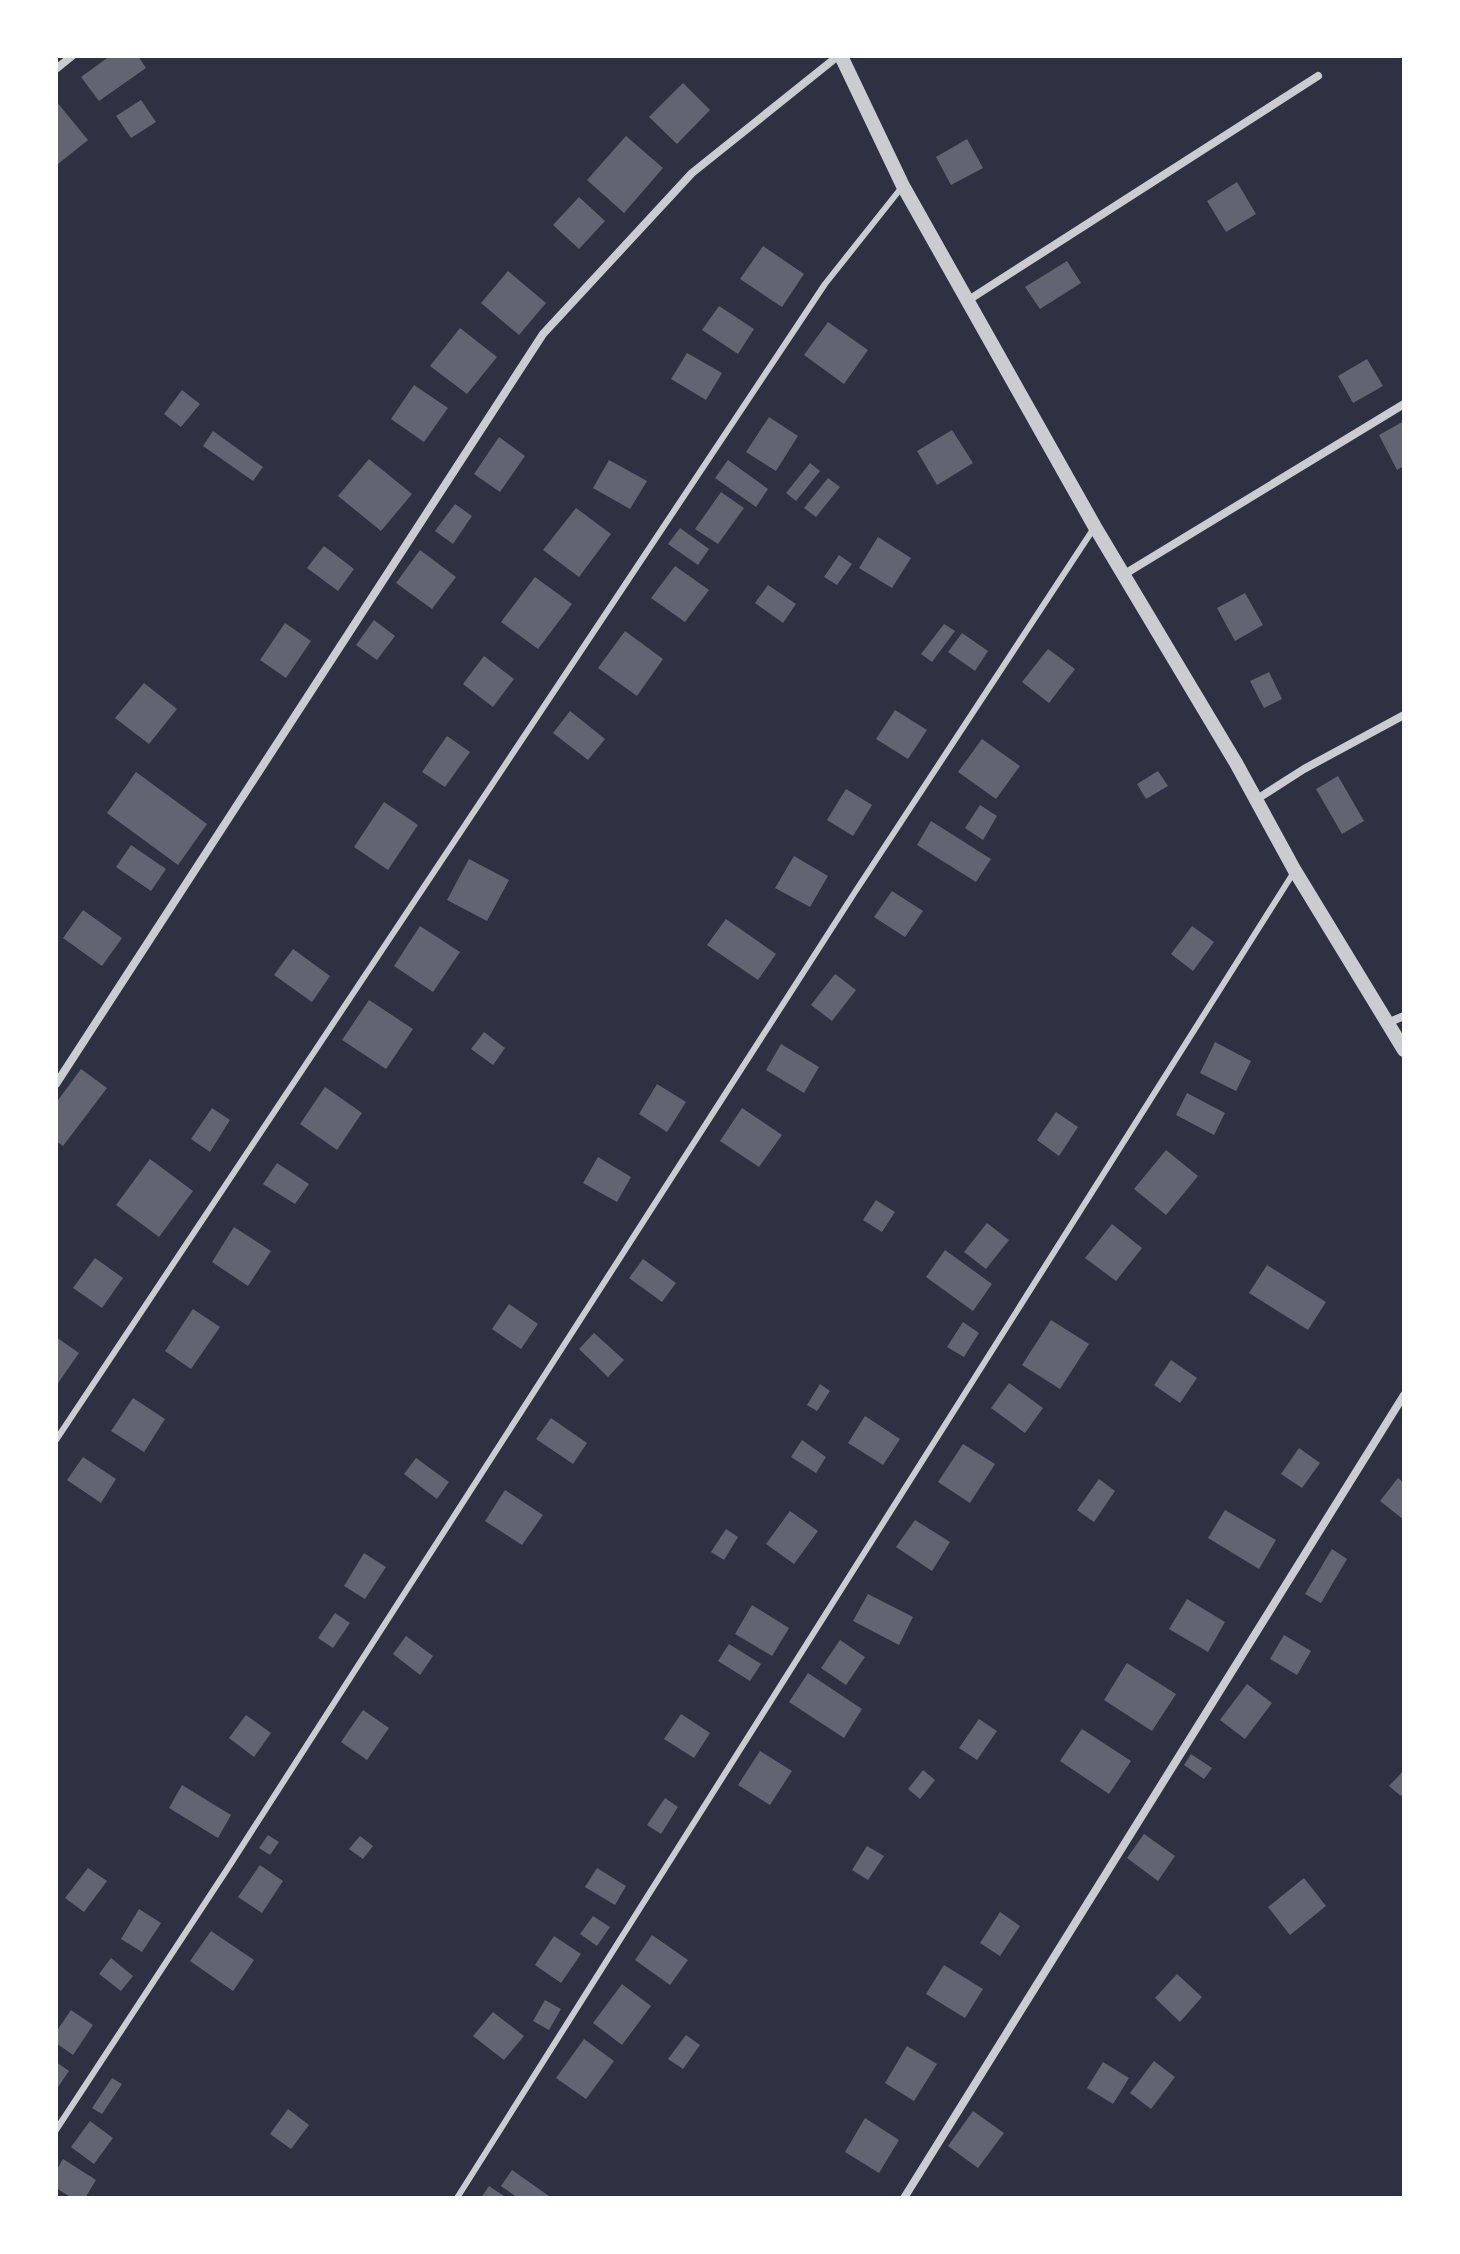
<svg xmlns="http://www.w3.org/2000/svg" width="1460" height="2254" font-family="'Fira Sans Condensed',sans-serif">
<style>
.building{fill:#626471}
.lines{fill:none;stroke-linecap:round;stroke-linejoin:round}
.service{stroke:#caccd0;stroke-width:6}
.minor{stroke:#caccd0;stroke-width:8}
.tertiary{stroke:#caccd0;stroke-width:14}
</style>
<rect width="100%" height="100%" fill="#2d3142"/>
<path class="building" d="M110,56h28l8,12 -47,33 -18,-24z
M683,83l27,27 -33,34 -28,-27z
M141,100l15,22 -25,16 -15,-22z
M56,101l32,39 -30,24 -2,-3z
M626,136l37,32 -39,45 -37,-33z
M967,139l16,29 -32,17 -15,-28z
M1237,182l19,32 -30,18 -19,-31z
M579,197l26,24 -26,28 -26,-24z
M763,246l41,28 -22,33 -42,-28z
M1067,261l14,22 -41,26 -15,-22z
M508,271l38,32 -27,32 -38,-32z
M719,306l35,23 -16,25 -36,-24z
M828,322l40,28 -24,34 -40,-29z
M460,328l37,29 -30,37 -37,-28z
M687,353l35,20 -16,27 -35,-21z
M1367,359l16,27 -30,17 -15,-27z
M414,385l34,23 -24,34 -33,-23z
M182,390l18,14 -19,23 -17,-13z
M769,417l29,19 -22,35 -30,-19z
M1404,421v45l-7,4 -18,-35z
M952,430l21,33 -36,22 -20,-34z
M213,431l50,36 -10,14 -50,-35z
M499,437l26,19 -25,36 -26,-18z
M369,459l43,35 -31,37 -43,-35z
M609,460l38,21 -17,28 -37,-21z
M728,460l40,29 -12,18 -41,-29z
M810,463l10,8 -24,30 -10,-8z
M828,478l12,9 -24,30 -12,-9z
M721,492l23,16 -26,36 -23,-15z
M455,504l17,12 -19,28 -18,-13z
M576,508l35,26 -32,43 -36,-27z
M680,528l29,21 -11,16 -30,-21z
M878,537l33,21 -19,30 -33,-20z
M324,546l30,23 -16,22 -31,-23z
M420,550l36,27 -24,32 -36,-26z
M839,555l13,9 -15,21 -13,-8z
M675,566l34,24 -24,32 -34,-24z
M535,577l37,27 -34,45 -37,-27z
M768,585l28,19 -13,19 -28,-20z
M1245,593l18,32 -28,16 -18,-33z
M374,620l21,16 -18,24 -21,-15z
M285,623l26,18 -25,37 -26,-18z
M944,624l11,7 -23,31 -11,-8z
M625,631l38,28 -26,37 -39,-28z
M962,633l26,18 -13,20 -27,-19z
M1048,649l27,20 -26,34 -27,-21z
M484,656l30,23 -21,28 -30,-23z
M1269,672l13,27 -18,9 -14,-27z
M144,683l33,26 -28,35 -34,-26z
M895,710l32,20 -19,29 -32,-20z
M570,711l35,28 -17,21 -35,-27z
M447,736l23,16 -25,35 -23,-15z
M982,739l38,27 -24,33 -38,-27z
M1158,771l10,15 -22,13 -9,-15z
M136,772l71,52 -29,41 -71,-52z
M1338,776l26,45 -22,13 -26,-45z
M846,789l26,16 -19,31 -26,-16z
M384,802l34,23 -30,45 -34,-23z
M980,805l17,11 -14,24 -18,-12z
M931,821l60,38 -15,23 -59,-37z
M131,845l35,24 -15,22 -35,-24z
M794,856l34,20 -18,31 -35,-19z
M469,859l40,21 -22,41 -40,-21z
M892,891l31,20 -18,26 -31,-20z
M83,910l39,28 -20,28 -39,-28z
M726,919l50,35 -18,26 -51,-35z
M420,926l40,26 -27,40 -39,-26z
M1192,926l22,16 -21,29 -22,-17z
M293,949l37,27 -18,26 -38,-27z
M835,974l21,16 -24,31 -21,-16z
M369,1000l44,29 -27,40 -44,-29z
M484,1032l21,16 -12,17 -22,-16z
M1215,1042l36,19 -15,30 -36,-18z
M781,1044l38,23 -15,26 -38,-23z
M81,1069l26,19 -44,58 -7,-5v-38z
M657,1084l29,18 -19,30 -28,-18z
M325,1087l37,26 -25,37 -37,-26z
M1187,1093l38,20 -11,22 -38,-20z
M212,1108l18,12 -20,32 -19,-13z
M742,1108l40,27 -23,32 -39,-26z
M1056,1112l22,15 -19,29 -22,-16z
M1166,1150l32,26 -32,39 -32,-26z
M598,1157l33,20 -14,25 -34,-19z
M150,1159l43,32 -34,46 -43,-32z
M277,1163l32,21 -14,20 -32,-20z
M876,1200l19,12 -13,20 -19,-12z
M987,1223l22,17 -23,29 -22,-17z
M1112,1224l30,24 -26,33 -31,-23z
M234,1227l37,24 -23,35 -36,-24z
M945,1250l47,34 -19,27 -47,-34z
M95,1258l28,20 -21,30 -29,-20z
M643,1259l33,24 -14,19 -33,-24z
M1267,1265l59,37 -18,28 -59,-37z
M509,1304l29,20 -17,25 -29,-20z
M193,1309l27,18 -29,42 -26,-18z
M1051,1320l38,24 -29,45 -38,-24z
M963,1322l16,11 -15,24 -17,-10z
M594,1333l30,27 -16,17 -29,-28z
M56,1337l23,16 -23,33z
M1171,1360l26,18 -17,25 -26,-18z
M1009,1383l34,25 -18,25 -34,-25z
M820,1384l10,7 -13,20 -10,-6z
M133,1398l32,21 -21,33 -33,-21z
M865,1416l35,23 -17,26 -35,-22z
M551,1418l36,25 -14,21 -37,-25z
M802,1440l24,17 -10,16 -25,-16z
M963,1444l32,20 -25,39 -32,-21z
M1299,1448l21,15 -18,25 -21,-14z
M83,1457l33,22 -15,24 -34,-23z
M416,1458l33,24 -12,17 -33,-25z
M1398,1478l6,5v37l-24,-19z
M1099,1479l16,12 -21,31 -17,-12z
M505,1490l38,25 -21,30 -37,-24z
M1225,1510l51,30 -17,29 -51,-31z
M790,1511l28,20 -24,33 -28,-20z
M915,1520l35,22 -18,29 -36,-24z
M726,1529l12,8 -14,23 -13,-8z
M1332,1549l15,10 -26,44 -16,-9z
M364,1553l22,14 -21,32 -21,-13z
M868,1594l45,23 -14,28 -46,-24z
M1187,1599l38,23 -17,30 -39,-23z
M752,1605l37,23 -17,28 -37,-22z
M335,1613l15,10 -17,25 -15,-10z
M1284,1635l27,16 -14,24 -27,-16z
M406,1636l27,20 -13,19 -27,-21z
M840,1640l25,17 -19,28 -25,-17z
M729,1644l32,20 -11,17 -32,-20z
M1127,1663l49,31 -24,37 -48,-31z
M808,1673l54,36 -18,29 -55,-36z
M1247,1684l25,19 -27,36 -25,-19z
M363,1710l26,18 -22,32 -26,-18z
M681,1714l29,19 -16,25 -30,-19z
M246,1715l25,18 -17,24 -25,-19z
M979,1719l18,12 -20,29 -18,-12z
M1082,1729l49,32 -22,33 -49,-33z
M760,1751l32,20 -22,34 -32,-20z
M1191,1754l21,14 -8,11 -20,-14z
M923,1770l12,10 -15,19 -12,-10z
M1404,1770v22l-3,4 -12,-10z
M182,1785l49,30 -13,23 -49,-30z
M665,1798l13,9 -17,27 -14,-9z
M1144,1834l31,22 -17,25 -31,-23z
M268,1835l11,7 -9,13 -11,-7z
M360,1836l13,10 -10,13 -14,-10z
M867,1846l17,10 -16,24 -16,-10z
M260,1865l23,16 -21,32 -24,-16z
M88,1868l19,13 -23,31 -19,-14z
M597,1868l29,18 -11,19 -30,-18z
M1304,1878l22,28 -36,29 -22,-28z
M139,1909l22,14 -19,29 -21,-13z
M1000,1912l20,14 -20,30 -20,-13z
M593,1916l17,11 -13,19 -17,-12z
M211,1931l43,29 -21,31 -43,-30z
M652,1935l36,25 -18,25 -35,-25z
M554,1936l27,18 -20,29 -26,-18z
M111,1958l22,18 -12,15 -22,-17z
M944,1965l39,24 -18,29 -39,-24z
M1177,1974l25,23 -22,25 -25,-24z
M622,1984l29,22 -29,39 -29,-22z
M545,2000l16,9 -12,21 -16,-9z
M71,2010l22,15 -20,30 -17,-12v-11z
M493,2012l31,24 -20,24 -31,-24z
M686,2035l14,10 -17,24 -15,-10z
M584,2039l30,22 -28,38 -30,-21z
M907,2046l30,18 -23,37 -29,-18z
M1154,2061l21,16 -24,32 -21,-16z
M56,2062l13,9 -13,19z
M1103,2062l26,16 -16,26 -26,-16z
M112,2078l10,6 -20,30 -10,-6z
M288,2109l21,16 -18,24 -21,-15z
M973,2111l31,22 -26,35 -30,-22z
M865,2118l34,22 -20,33 -34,-21z
M90,2121l23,17 -19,26 -23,-17z
M63,2159l33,21 -11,18h-13l-16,-10v-17z
M512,2170l37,26 -1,2h-30l-17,-12z
M489,2186l18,12h-26z"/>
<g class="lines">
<path class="service" d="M56,1440l769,-1156 77,-97
M56,2130l172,-262 627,-976 239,-364
M457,2198l837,-1326"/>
<path class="minor" d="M56,69l16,-13
M967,301l351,-225
M1123,575l281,-171
M1257,799l47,-30 100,-54
M1387,1023l17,-7
M56,1084l487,-750 149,-161 146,-117
M904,2198l500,-803"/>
<path class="tertiary" d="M841,56l62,130 192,341 141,236 59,108 109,179"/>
</g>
<rect width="1460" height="2254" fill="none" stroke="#ffffff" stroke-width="116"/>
</svg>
